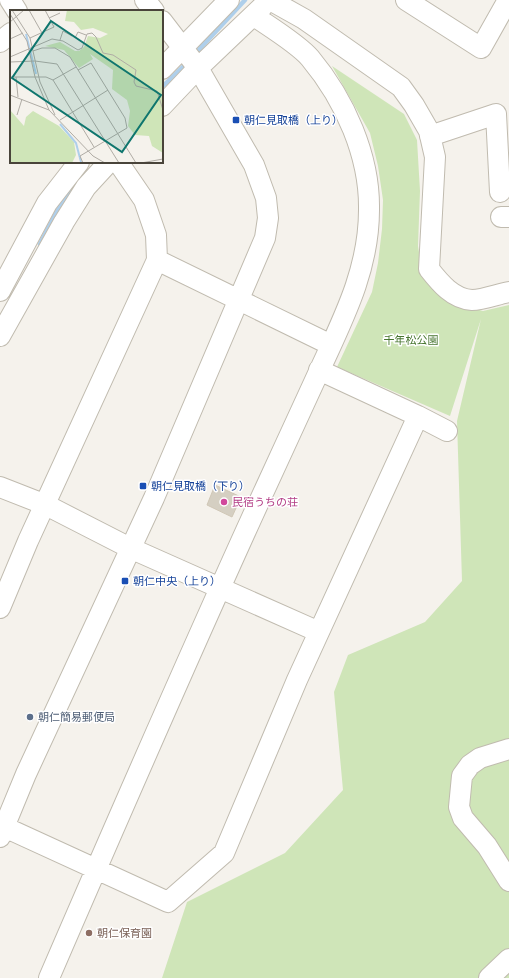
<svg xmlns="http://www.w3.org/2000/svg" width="509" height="978" font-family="Karla,'Noto Sans JP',sans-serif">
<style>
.green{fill:#cfe5b8}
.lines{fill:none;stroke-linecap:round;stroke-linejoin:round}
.stream{stroke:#aecfeb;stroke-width:4.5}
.building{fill:#d5cfc2;stroke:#d0c7b6}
.minor-casing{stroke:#c0bbaf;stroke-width:22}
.minor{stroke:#fff;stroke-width:20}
.transit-dot{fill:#1a4fb4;stroke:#fff;stroke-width:1.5}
.hotel-dot{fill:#d1479c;stroke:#fff;stroke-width:1.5}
.service-dot{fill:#5c6f8a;stroke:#fff;stroke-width:1.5}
.education-dot{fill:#8d6e63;stroke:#fff;stroke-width:1.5}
.labels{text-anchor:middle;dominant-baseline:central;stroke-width:3;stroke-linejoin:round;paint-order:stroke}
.transit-label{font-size:11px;fill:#164399;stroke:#fff;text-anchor:start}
.park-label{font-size:11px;fill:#487631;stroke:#fff}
.hotel-label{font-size:11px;fill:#b23c85;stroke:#fff;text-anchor:start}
.service-label{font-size:11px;fill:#4e5e75;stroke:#fff;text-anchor:start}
.education-label{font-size:11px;fill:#785e54;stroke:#fff;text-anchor:start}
.inset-river{fill:none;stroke:#aecfeb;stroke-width:2}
.inset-road{fill:none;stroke:#b0aca5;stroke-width:1}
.view{fill:#0f766e;fill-opacity:0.15;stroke:#0f766e;stroke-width:2}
.inset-edge{fill:none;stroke:#49443a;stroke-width:2}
</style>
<rect width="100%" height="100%" fill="#f5f2ec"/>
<path class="green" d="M332,66l72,48 13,26 3,51 -2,55 4,25 28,31 33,9 26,-6v673h-347l25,-76 98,-49 58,-63 -9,-98 14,-37 77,-33 37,-41 -5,-160 24,-102 -31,97 -113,-49 35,-75 6,-29 4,-34 1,-29 -5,-34 -8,-33z"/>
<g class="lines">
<path class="stream" d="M194,55l51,-55
M162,87l26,-25
M40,244l22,-42 8,-13"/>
</g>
<path class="building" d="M215,485l26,12 -9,20 -25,-12z"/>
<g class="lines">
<g class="minor-casing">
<path id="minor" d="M10,0l7,11
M145,0l9,11
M270,0l34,19 97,68 13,18 15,26 6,26 -6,112c11,14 24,30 43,31 11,0 26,-6 37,-8
M406,0l75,48 27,-48
M0,42l11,-9
M162,69l67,-69
M162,106l36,-38 65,-62
M430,136l66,-22 4,78
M501,217h8
M157,260l174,85
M0,291l47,-88 32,-41
M0,336l64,-114 22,-35 23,-25
M418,416l29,15
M0,487l46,18 84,43 189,84
M0,608l28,-67 129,-281 -1,-25 -12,-35 -26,-38
M509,749l-29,9 -10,7 -8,11 -3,31 4,11 24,28 22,35
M0,825l168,77 56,-49 73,-173 121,-264 -99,-46
M0,837l26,-63 128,-276 111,-260 3,-20 -2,-20 -12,-33 -56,-97 -36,-47
M49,978c67,-155 134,-309 204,-463 21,-46 42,-91 63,-137 25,-55 53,-106 53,-168 1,-54 -24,-110 -59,-152 -12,-14 -40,-31 -56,-42
M489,978l20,-19"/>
</g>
<use href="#minor" class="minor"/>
</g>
<g class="transit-dot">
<rect x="232" y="116" width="8" height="8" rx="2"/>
<rect x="139" y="482" width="8" height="8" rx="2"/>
<rect x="121" y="577" width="8" height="8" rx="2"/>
</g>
<circle class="hotel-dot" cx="224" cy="502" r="4"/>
<circle class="service-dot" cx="30" cy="717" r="4"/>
<circle class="education-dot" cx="89" cy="933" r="4"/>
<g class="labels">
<g class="transit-label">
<text x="244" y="120">朝仁見取橋（上り）</text>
<text x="151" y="486">朝仁見取橋（下り）</text>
<text x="133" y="581">朝仁中央（上り）</text>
</g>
<g class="park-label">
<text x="411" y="340">千年松公園</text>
</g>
<g class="hotel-label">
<text x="232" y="502">民宿うちの荘</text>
</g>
<g class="service-label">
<text x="38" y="717">朝仁簡易郵便局</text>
</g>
<g class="education-label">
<text x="97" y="933">朝仁保育園</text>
</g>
</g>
<g transform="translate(10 10)">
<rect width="153" height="153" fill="#f5f2ec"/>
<path d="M57,0h96v143l-11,-7 -3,-10 -14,-1 -7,-9 2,-15 -3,-11 -15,-11 1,-19 -23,-16 3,5 -14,9 -15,-18 -19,-4 15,-4 15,9h4l5,-4 4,-11 12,2 8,-4 -15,-6 -12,2 -7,-8 -9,-1zM0,100l14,16 2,-9 7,-6 26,15 15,16 2,13 -4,8h-62z" fill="#cfe5b8"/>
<path class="inset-river" d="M16,24l10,40M50,114l16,19 5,19"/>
<path class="inset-road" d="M2,0l18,28 10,44 15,33M19,0l13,23M0,4l17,27 8,36 14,33M39,8l11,-5M0,12l14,-12M20,28l24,-11 -9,-17M65,28l3,-6 8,3M0,29l13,-6M50,30l3,-9 9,5M23,41l9,-3h13l15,9 66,106M0,47l42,-18 11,2 15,9 4,-2 5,-14 5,-1 4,4 7,16 10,2 23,15 -2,12 2,4 21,5 6,19M0,52l25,-1 22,3 62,99M68,60l13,-7 34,55 2,10 -47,28 3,7M0,67h36l7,3 41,67M6,67l2,20M43,70l23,-13M0,85l39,15 44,46 12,7M7,105l5,-16M50,110l48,-30M131,153l22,-4"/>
<path class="view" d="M41,11l110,74 -39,57 -110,-74z"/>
<rect width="153" height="153" class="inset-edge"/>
</g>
</svg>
